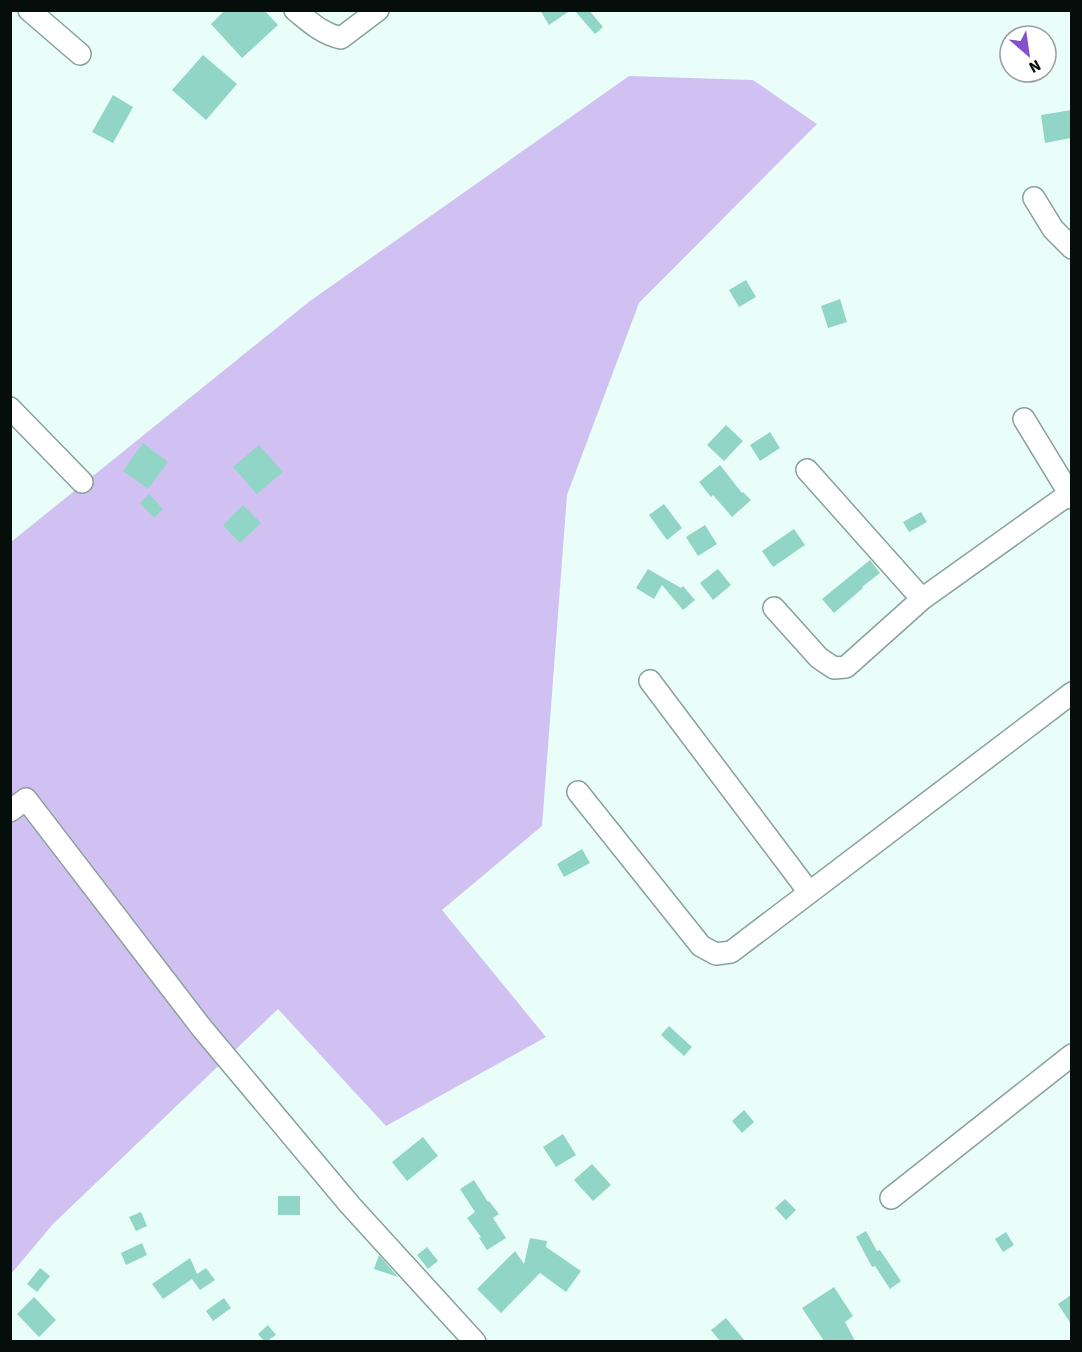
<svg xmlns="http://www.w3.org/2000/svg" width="1082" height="1352" font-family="'Source Sans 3',sans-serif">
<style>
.green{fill:#d1c1f3}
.building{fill:#90d5c5}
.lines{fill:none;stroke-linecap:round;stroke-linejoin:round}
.minor-casing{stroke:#88a19b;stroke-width:24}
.minor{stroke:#fff;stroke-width:21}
</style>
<rect width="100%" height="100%" fill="#e9fef9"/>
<path class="green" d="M629,76l124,4 64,44 -178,179 -72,192 -25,331 -100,84 104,127 -160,89 -108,-117 -225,215 -42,50v-732l299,-241z"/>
<path class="building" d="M225,10h39l14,15 -36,33 -31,-34z
M540,10h31l-22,15z
M574,10h15l14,17 -8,7z
M203,55l34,29 -31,36 -34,-30z
M113,95l20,12 -20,36 -21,-11z
M1071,110v28l-26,5 -4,-28z
M746,280l10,17 -17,10 -10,-17z
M840,299l7,23 -19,6 -7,-22z
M726,425l17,16 -19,20 -17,-16z
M770,432l10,16 -20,13 -10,-16z
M143,443l25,19 -20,27 -25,-18z
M259,445l24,27 -26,22 -24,-27z
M720,465l22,28 1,-1 8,8 -19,17 -19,-22 -2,2 -12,-15z
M149,494l14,15 -9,9 -14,-15z
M664,504l18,24 -15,12 -18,-25z
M243,505l18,18 -21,20 -17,-18z
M921,512l6,10 -18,10 -6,-10z
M705,525l12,19 -19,12 -12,-19z
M794,529l11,16 -32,22 -11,-16z
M870,560l10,13 -18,14 1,1 -29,25 -12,-14z
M648,569l33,19 2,-2 12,14 -12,10 -21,-25 -8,14 -18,-11z
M718,569l13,16 -18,15 -13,-17z
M582,849l8,14 -26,14 -7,-13z
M669,1026l23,21 -8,9 -23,-21z
M744,1110l10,12 -12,11 -10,-12z
M563,1134l13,21 -20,12 -13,-20z
M423,1137l15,19 -31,25 -15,-19z
M592,1164l19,21 -18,16 -19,-21z
M474,1180l14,22 1,-1 10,13 -6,4 13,20 -19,12 -8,-12 2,-1 -14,-19 8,-6 -15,-23z
M278,1196h22v19h-22z
M785,1199l11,11 -10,10 -11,-12z
M141,1212l6,14 -11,5 -7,-14z
M866,1231l11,20 3,-1 21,31 -11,8 -15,-23 -3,1 -16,-30z
M1006,1232l8,13 -11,7 -8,-13z
M530,1238l17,3 -1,6 35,24 -15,21 -26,-19 -39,40 -24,-24 38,-38 9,13z
M142,1243l5,12 -21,10 -5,-12z
M427,1247l11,14 -10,8 -11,-14z
M379,1255l19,22 -24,-8z
M190,1258l7,16 9,-6 9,12 -15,10 -8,-11 -29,20 -11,-15z
M40,1268l10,8 -13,16 -10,-8z
M834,1287l19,29 -8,6 10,19h-31l-22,-33z
M1071,1295v29l-13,-20z
M34,1297l22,23 -17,17 -22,-23z
M224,1298l7,10 -18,13 -7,-10z
M726,1318l19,23h-25l-9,-11z
M268,1325l8,10 -9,6h-3l-6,-7z"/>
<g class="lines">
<g class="minor-casing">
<path id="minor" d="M29,10l51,44
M295,10c15,12 27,24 46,28l37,-28
M1034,198l19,31 19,19
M10,408l72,74
M1024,419l48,79
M807,470l115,129
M774,608l45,50 15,10 12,-1 76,-68 147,-105
M650,681l159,211
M578,792l123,154 15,8 15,-2 341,-259
M10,811l16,-12 175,228 149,178 125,137
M891,1198l181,-143"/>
</g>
<use href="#minor" class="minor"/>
</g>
<rect width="1082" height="1352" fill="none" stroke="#060e0c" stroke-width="24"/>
<g transform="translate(1028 54) rotate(151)"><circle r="28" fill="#ffffff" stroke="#9b9f9e" stroke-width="1.5"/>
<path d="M0-4.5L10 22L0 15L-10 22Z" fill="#8351c9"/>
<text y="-9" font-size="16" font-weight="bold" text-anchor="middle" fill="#060e0c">N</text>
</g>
</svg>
